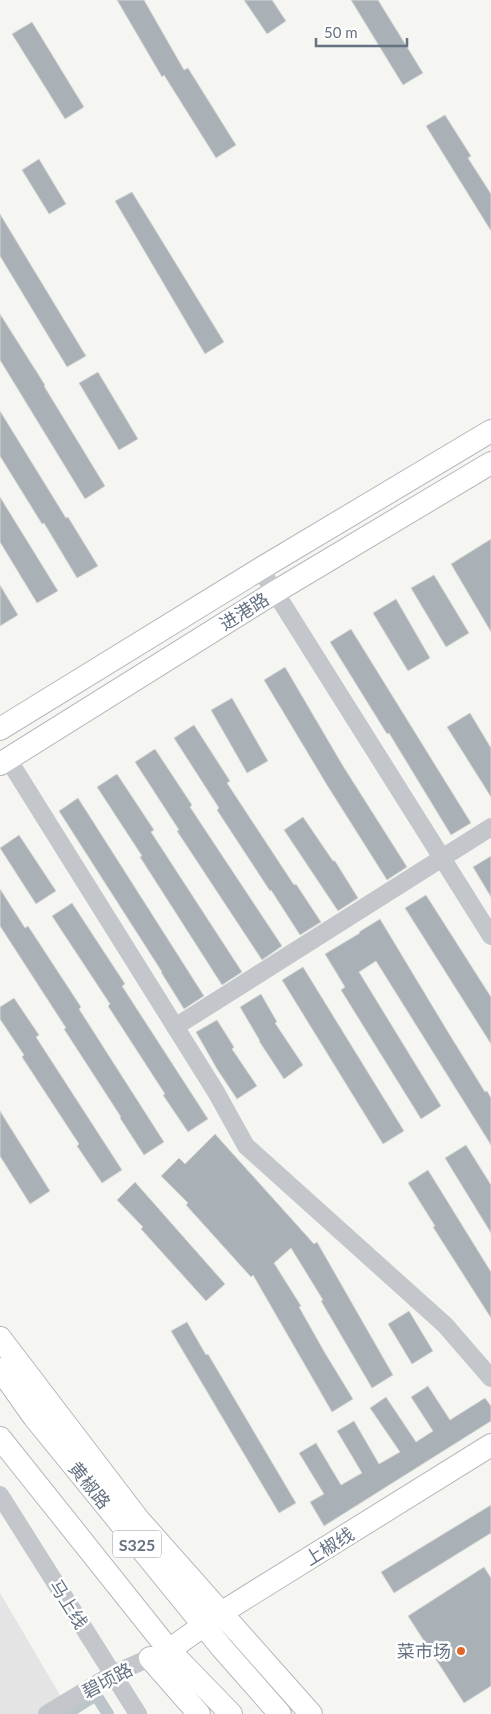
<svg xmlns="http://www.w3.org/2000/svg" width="491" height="1714" font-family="Lato,'Noto Sans SC',sans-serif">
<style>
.built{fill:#e3e4e3}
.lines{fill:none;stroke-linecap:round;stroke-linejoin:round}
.canal{stroke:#bcc5ca;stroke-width:12}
.building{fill:#a9b0b6;stroke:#d6d7d4}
.major-casing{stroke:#b4b8bc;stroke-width:24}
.minor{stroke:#c3c6ca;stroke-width:18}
.major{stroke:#fff;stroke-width:22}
.poi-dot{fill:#dd682a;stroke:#fff;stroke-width:2}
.labels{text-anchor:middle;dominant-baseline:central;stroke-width:5;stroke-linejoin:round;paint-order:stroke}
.shield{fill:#fff;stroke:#939ca8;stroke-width:1}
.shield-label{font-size:16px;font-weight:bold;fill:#657282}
.street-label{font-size:18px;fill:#657282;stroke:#fff}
.poi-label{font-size:18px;fill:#657282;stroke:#fff;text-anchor:end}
</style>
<rect width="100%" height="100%" fill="#f5f5f2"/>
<path class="built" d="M0,1593l71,121h-71z"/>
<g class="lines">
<path class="canal" d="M66,1714l30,-19 12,19"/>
</g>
<path class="building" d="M117,0h27l40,70 4,-2 48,77 -20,13 -52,-83 -2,2z
M244,0h28l14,21 -19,13z
M351,0h27l45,73 -20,12z
M32,22l52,85 -19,12 -53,-85z
M445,115l26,41 -3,2 23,36v37l-65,-105z
M39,159l27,45 -17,10 -27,-44z
M132,192l92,150 -19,12 -90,-153z
M0,214l86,142 -19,11 -67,-111z
M0,314l45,71 -1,1 61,100 -20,13 -85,-139z
M98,372l40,67 -19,11 -40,-67z
M0,411l66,107 2,-1 30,49 -21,12 -33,-55 -2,1 -42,-68z
M0,497l58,94 -21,12 -37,-61z
M491,539v93l-40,-68z
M434,575l35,58 -23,14 -35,-59z
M0,585l18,30 -18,11z
M396,599l34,59 -22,13 -35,-58z
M351,629l120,194 -20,12 -62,-102 -2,1 -57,-92z
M285,667l58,99 64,101 -20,13 -60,-95 -63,-105z
M232,698l36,63 -21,12 -36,-63z
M470,713l21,35v49l-44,-70z
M194,725l36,56 -3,2 67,102 2,-1 25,38 -21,13 -29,-45 -1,1 -53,-81 2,-2 -45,-70z
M155,749l37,56 -2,2 92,139 -20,14 -85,-129 2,-1 -44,-68z
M117,774l37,56 -3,2 91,140 -20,13 -82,-128 2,-1 -45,-69z
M78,798l126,198 -20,13 -23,-37h1l-103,-161z
M303,817l30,44h2l23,37 -20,13 -54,-81z
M19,835l37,56 -20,13 -36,-56z
M491,856v41l-18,-30z
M0,889l25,39 3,-2 53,81 -2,2 85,133 -20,13 -24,-37 1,-1 -57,-88 2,-1 -66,-102z
M426,895l65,102v47l-86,-136z
M72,903l53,81 -3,2 86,133 -20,13 -25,-37 2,-1 -57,-88 2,-2 -58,-88z
M380,919l71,118 34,55 2,-1 4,7v47l-115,-184 -17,11 82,134 -20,13 -80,-129 4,-3 -20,-33 35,-21 -1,-1z
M303,967l101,164 -21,13 -101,-164z
M261,994l16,28 -2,1 28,42 -19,14 -25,-38h1l-20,-34z
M14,998l25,37 -3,2 86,133 -20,13 -25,-37 2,-2 -57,-87 2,-2 -24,-36v-12z
M217,1020l17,27 -2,2 25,37 -20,13 -20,-30 -21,-37z
M0,1111l50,80 -20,13 -30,-48z
M215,1134l99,110 3,-2 76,133 -21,13 -51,-87 2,-1 -32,-52 -17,15 27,43 -2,1 26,46 28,46 -21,13 -79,-137 -2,2 -65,-72 2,-2 -27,-27 18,-18 6,6z
M466,1145l25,40v48l-46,-75z
M428,1170l63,102v46l-58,-91 2,-1 -27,-43z
M135,1182l90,102 -19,17 -65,-72 2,-2 -26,-27z
M409,1311l24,40 -21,13 -24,-40z
M187,1322l19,33 2,-1 88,149 -17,10 -108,-182z
M428,1386l22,34 35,-22 6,8v15l-167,105 -14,-24 14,-8 -25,-41 17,-10 25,42 21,-12 -25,-42 17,-10 25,43 21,-12 -30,-44 16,-11 30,45 17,-11 -22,-34z
M491,1505v28l-97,60 -13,-21z
M484,1567l7,11v108l-27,17 -56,-87z"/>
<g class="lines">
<g class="major-casing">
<path id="major" d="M0,729l260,-160 231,-138
M0,764l275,-172 216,-129
M0,1338l138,181 173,195
M0,1369l34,48 188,231 58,66
M0,1438l169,212 62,64
M169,1650l52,-37 270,-168
M150,1658l49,56"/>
</g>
<path class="minor" d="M260,569l15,23 216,344
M8,759l208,333 30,54 199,179 46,53
M175,1027l316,-200
M0,1495l138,219
M47,1714l66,-40 48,-21"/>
<use href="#major" class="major"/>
</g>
<circle class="poi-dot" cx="461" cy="1651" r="5"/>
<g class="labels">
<rect class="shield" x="113" y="1530.5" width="48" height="27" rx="4"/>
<g class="shield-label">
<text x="137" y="1544">S325</text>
</g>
<g class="street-label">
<text transform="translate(244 611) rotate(-32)">进港路</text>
<text transform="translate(90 1485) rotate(51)">黄椒路</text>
<text transform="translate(329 1546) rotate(-32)">上椒线</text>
<text transform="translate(69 1604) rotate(58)">马上线</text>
<text transform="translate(107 1680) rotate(-28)">碧顷路</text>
</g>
<g class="poi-label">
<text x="451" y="1651">菜市场</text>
</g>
</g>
<path d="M316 38v8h91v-8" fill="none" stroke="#657282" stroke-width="2.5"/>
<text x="324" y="38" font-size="15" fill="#657282" stroke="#ffffff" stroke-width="4" paint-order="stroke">50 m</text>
</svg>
